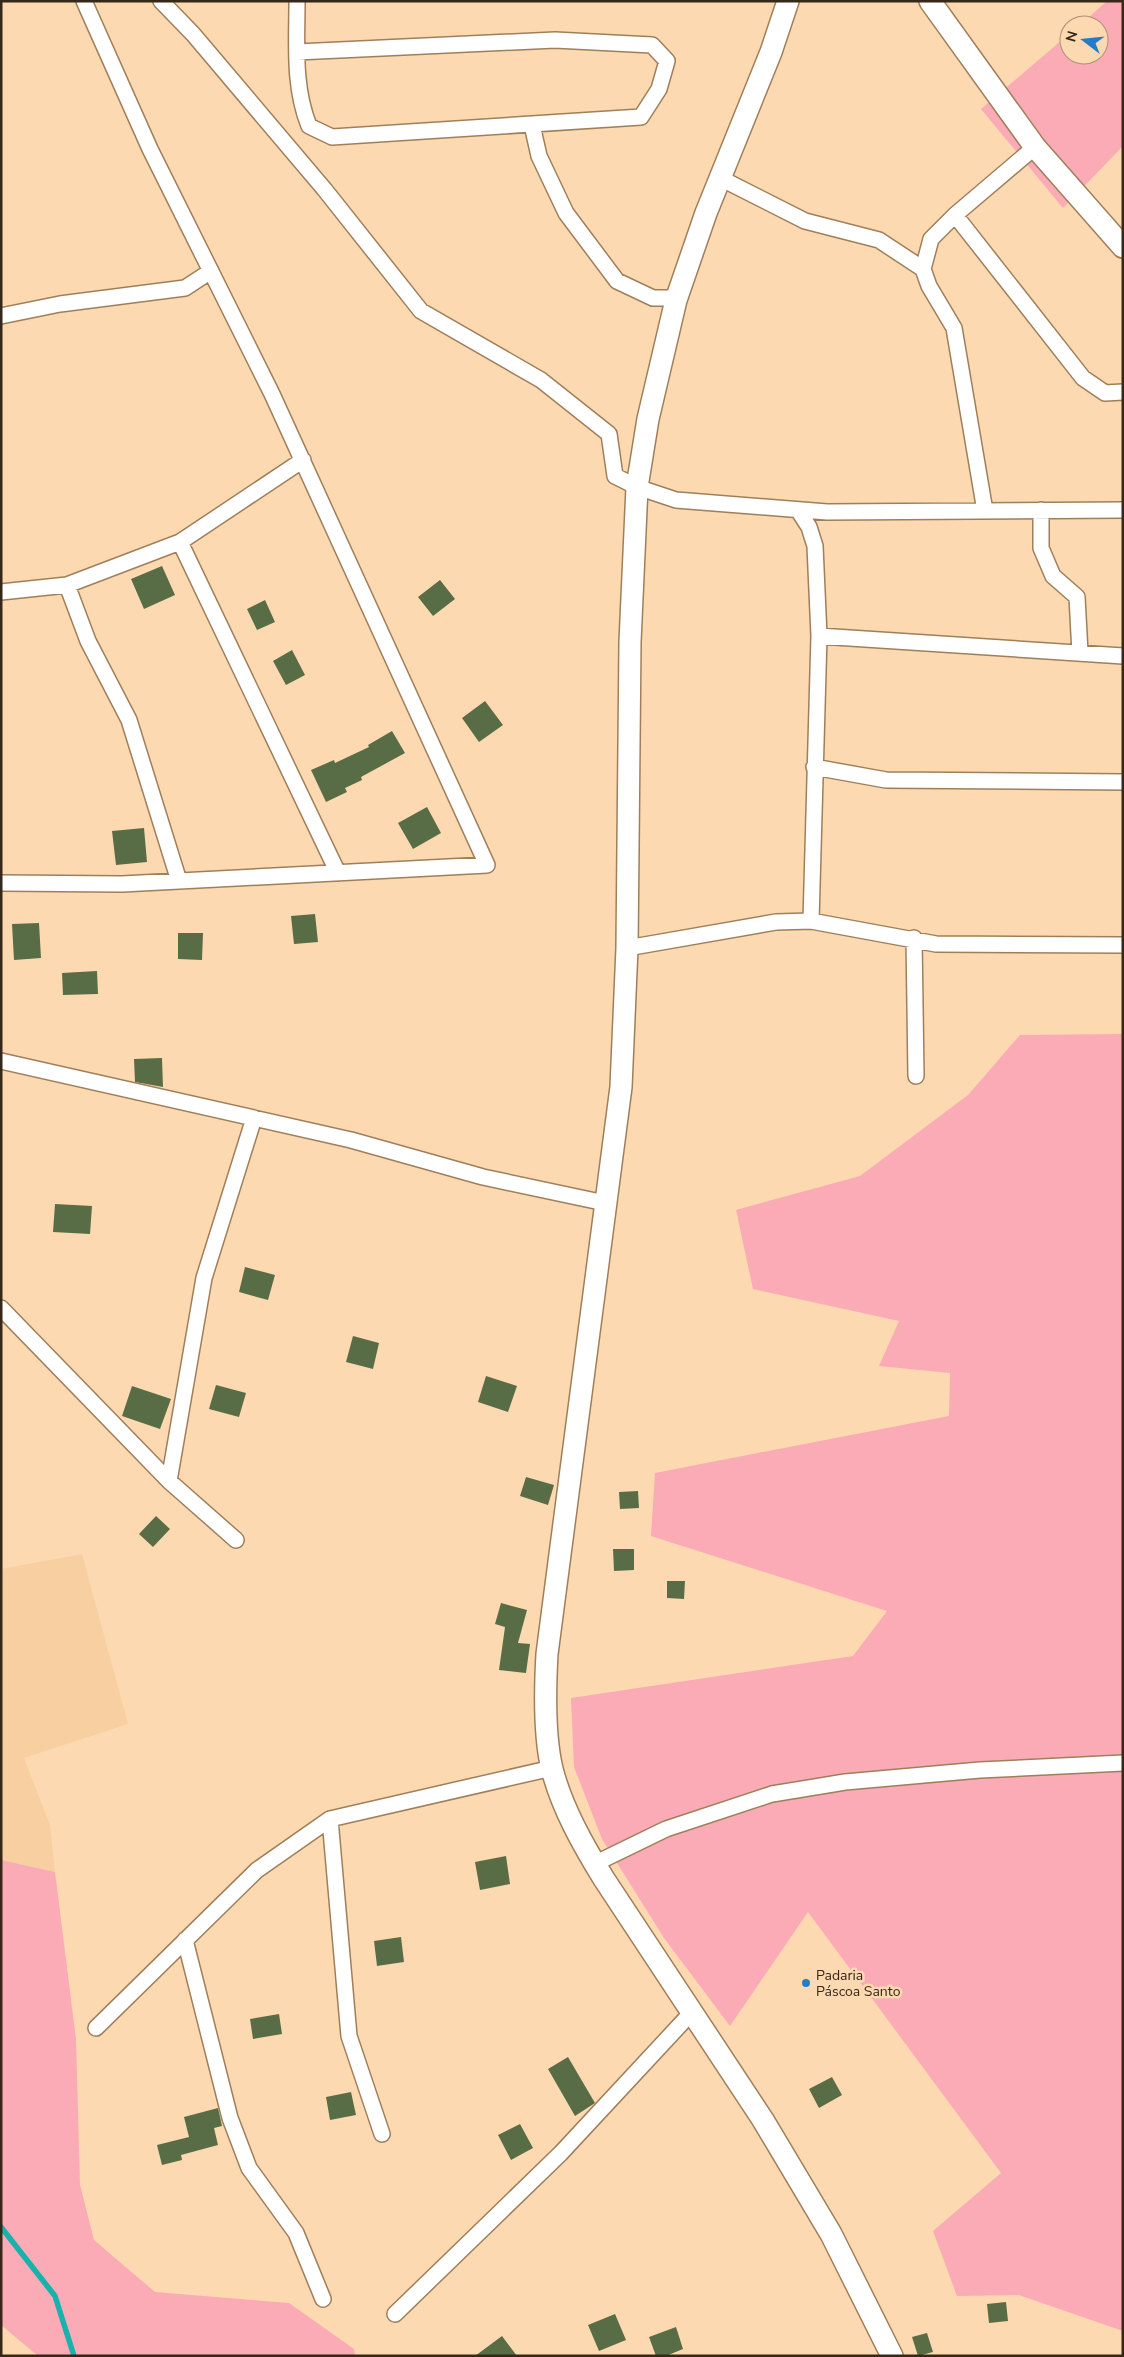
<svg xmlns="http://www.w3.org/2000/svg" width="1124" height="2357" font-family="'Nunito Sans',sans-serif">
<style>
.built{fill:#f7cfa1}
.green{fill:#faabb6}
.lines{fill:none;stroke-linecap:round;stroke-linejoin:round}
.stream{stroke:#17b2ac;stroke-width:5.5}
.building{fill:#586d45}
.street-casing{stroke:#9f7f5a;stroke-width:18}
.secondary-casing{stroke:#9f7f5a;stroke-width:24}
.street{stroke:#fff;stroke-width:15}
.secondary{stroke:#fff;stroke-width:21}
.poi-dot{fill:#267bc9;stroke:#fdd9b2;stroke-width:2}
.labels{text-anchor:middle;dominant-baseline:central;stroke-width:5;stroke-linejoin:round;paint-order:stroke}
.poi-label{font-size:14px;fill:#352818;stroke:#fdd9b2;text-anchor:start}
</style>
<rect width="100%" height="100%" fill="#fdd9b2"/>
<path class="built" d="M82,1554l46,170 -104,34 26,67 5,47 -54,-12v-291z"/>
<path class="green" d="M1107,1h16v145l-60,62 -82,-99 88,-75v21h30v-30h-19z
M1123,1034v1297l-104,-36 -62,1 -24,-65 68,-58 -193,-261 -78,114 -66,-88 -62,-99 -28,-72 -3,-69 282,-42 34,-45 -236,-75 4,-63 294,-57 1,-43 -71,-7 20,-45 -146,-32 -17,-79 124,-34 108,-81 52,-60z
M1,1860l54,12 21,168 4,145 14,55 61,52 134,11 65,46 1,7h-317l-37,-31z"/>
<g class="lines">
<path class="stream" d="M1,2227l54,69 19,60"/>
</g>
<path class="building" d="M162,566l13,29 -31,14 -13,-30z
M440,580l15,19 -22,17 -15,-19z
M265,600l10,22 -18,8 -10,-21z
M292,650l13,25 -19,10 -13,-24z
M485,701l18,24 -24,17 -17,-24z
M392,731l13,22 -44,24 1,3 -17,8 2,4 -21,10 -15,-32 23,-10 1,3 34,-16 -1,-2z
M427,807l14,26 -28,16 -15,-26z
M144,828l3,34 -31,3 -4,-34z
M315,914l3,28 -24,2 -3,-28z
M39,923l2,35 -27,2 -2,-36z
M178,933h25l-1,27 -24,-1z
M97,971l1,23 -35,1 -1,-22z
M162,1058l1,29 -28,-5 -1,-23z
M55,1204l37,2 -2,28 -37,-2z
M245,1267l30,8 -7,25 -29,-8z
M353,1336l26,7 -6,26 -27,-7z
M486,1376l31,10 -9,26 -30,-10z
M216,1385l30,8 -7,24 -30,-8z
M132,1386l39,13 -11,30 -38,-13z
M526,1477l28,8 -6,20 -28,-9z
M638,1491l1,17 -19,1 -1,-17z
M156,1516l14,13 -17,18 -14,-13z
M613,1549h21v21l-20,1z
M667,1581h18l-1,18 -17,-1z
M501,1603l26,7 -9,33 12,1 -4,29 -27,-3 6,-43 -10,-3z
M506,1856l4,28 -30,6 -5,-28z
M401,1937l3,25 -27,4 -3,-25z
M279,2014l3,20 -29,5 -3,-20z
M568,2057l27,46 -20,13 -27,-47z
M832,2077l10,18 -23,13 -10,-19z
M351,2092l5,23 -26,5 -4,-23z
M218,2108l4,18 -8,2 4,17 -37,10 1,5 -20,5 -5,-20 32,-8 -5,-20z
M520,2124l13,24 -22,12 -13,-25z
M1006,2302l2,19 -19,2 -2,-19z
M615,2314l11,26 -27,11 -11,-26z
M676,2327l7,22 -17,7h-10l-7,-19z
M927,2333l6,19 -15,4 -6,-19z
M502,2336l15,20h-42z"/>
<g class="lines">
<g class="street-casing">
<path id="street" d="M161,1l32,33 132,156 96,121 120,69 68,54 6,42 22,11 39,13 151,12 296,-2
M297,1c0,43 -4,85 12,125l23,11 309,-20 18,-28 8,-28 -15,-16 -97,-5 -258,12
M532,125l7,31 27,57 51,68 36,17h21l2,2
M720,178l85,43 74,19 44,29
M955,215l128,163 22,15 18,-1
M1,316l59,-12 125,-16 26,-17
M798,510l11,17 6,19 4,90 -8,285
M1041,510v38l12,28 24,21 3,56
M985,511l-31,-183 -25,-42 -6,-17 8,-30 24,-24 80,-68
M180,542l158,331
M67,585l21,56 41,79 50,161
M1,592l66,-7 113,-43 123,-82
M819,636l304,20
M814,767l72,13 237,2
M1,883l121,1 365,-19 -215,-471 -122,-245 -66,-148
M914,938l2,138
M627,948l149,-26 35,-1 125,23 187,1
M1,1061l350,79 132,37 122,26
M1,1308l168,173 67,59
M169,1481l35,-203 50,-160
M330,1819l19,217 33,98
M594,1864l72,-35 106,-35 73,-12 135,-12 143,-7
M185,1940l45,178 19,50 47,65 27,66
M96,2028l161,-158 73,-51 222,-51
M395,2314l166,-161 131,-141"/>
</g>
<g class="secondary-casing">
<path id="secondary" d="M788,1l-17,51 -65,161 -30,87 -28,119 -11,68 -7,155 -3,306 -6,139 -74,567c-2,35 -3,81 5,115 10,39 31,76 52,110l159,241 68,114 61,122
M930,1l105,146 88,100"/>
</g>
<use href="#street" class="street"/>
<use href="#secondary" class="secondary"/>
</g>
<circle class="poi-dot" cx="806" cy="1983" r="5"/>
<g class="labels">
<g class="poi-label">
<text x="816" y="1975">Padaria<tspan x="816" dy="16">Páscoa Santo</tspan></text>
</g>
</g>
<rect width="1124" height="2357" fill="none" stroke="#352818" stroke-width="5"/>
<g transform="translate(1084 40) rotate(286)"><circle r="24" fill="#fdd9b2" stroke="#ad9274"/>
<path d="M0-4L9 19L0 12L-9 19Z" fill="#267bc9"/>
<text y="-8" font-size="14" font-weight="bold" text-anchor="middle" fill="#352818">N</text>
</g>
</svg>
